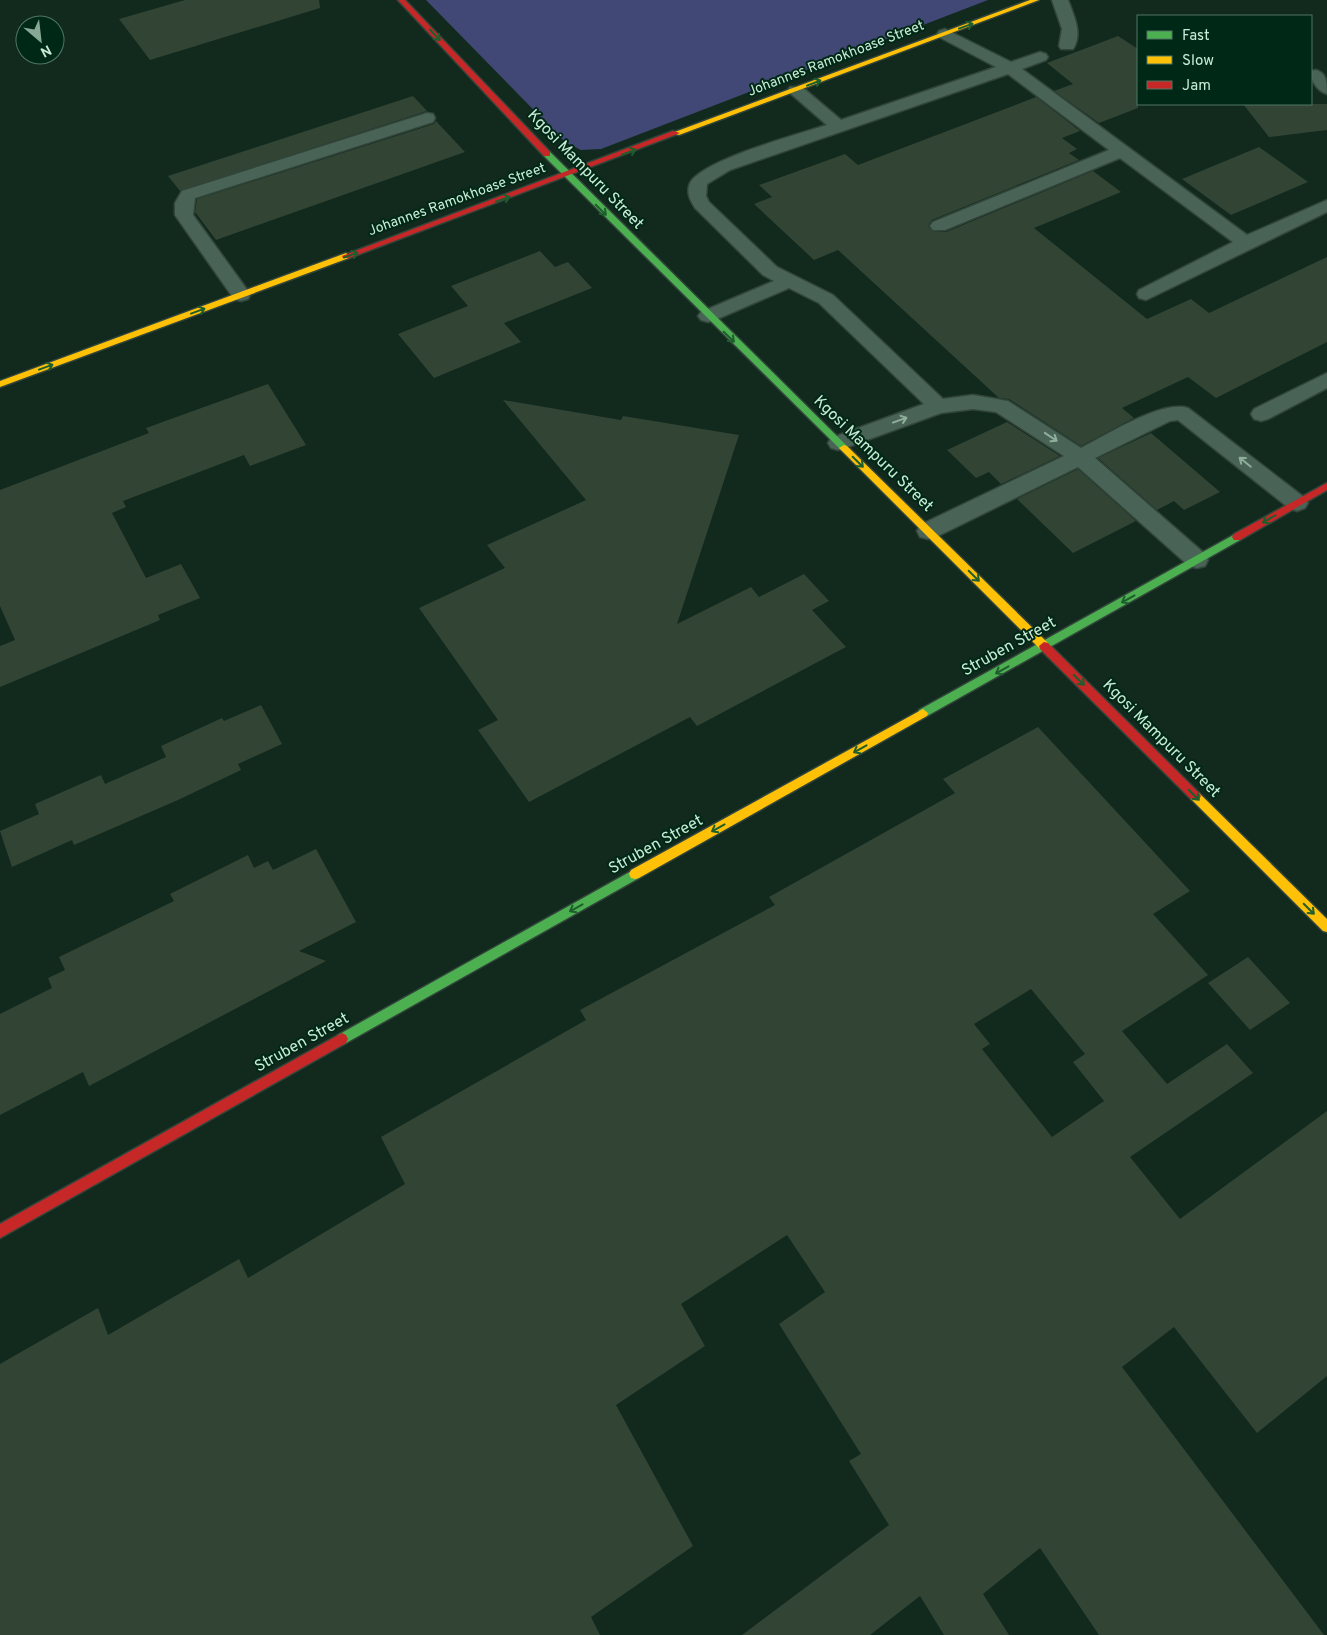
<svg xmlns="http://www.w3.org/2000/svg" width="1327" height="1635" font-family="Overpass,sans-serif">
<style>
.green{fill:#424876}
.building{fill:#324534;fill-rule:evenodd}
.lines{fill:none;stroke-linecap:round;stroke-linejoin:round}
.lane-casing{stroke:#32453b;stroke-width:3}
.fast-casing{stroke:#32453b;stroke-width:3}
.slow-casing{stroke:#32453b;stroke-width:3}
.jam-casing{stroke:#32453b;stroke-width:3}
.lane{fill:#496456;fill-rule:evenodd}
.fast{fill:#4caf50;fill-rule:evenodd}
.slow{fill:#ffc107;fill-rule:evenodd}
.jam{fill:#c62828;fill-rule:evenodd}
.oneway{stroke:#1e5e2d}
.oneway2{stroke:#8faf9c}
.labels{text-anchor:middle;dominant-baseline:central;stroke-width:4;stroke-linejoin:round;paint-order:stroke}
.far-street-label{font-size:14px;fill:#c8ecd6;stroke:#002816}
.street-label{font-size:16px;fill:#c8ecd6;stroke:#002816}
</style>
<rect width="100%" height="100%" fill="#12291e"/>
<path class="green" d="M426,0h562l-387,149 -20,1 -16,-8z"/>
<path class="building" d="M185,0h134l1,8 -170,52 -31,-41z
M1118,36l20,13v59l-39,15 -45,-32 19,-7 -26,-21z
M413,96l14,15 -247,80 -12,-15z
M1036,97l44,34 -18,7 15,11 -8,4 10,7 -147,60 -4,6 4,5 14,1 147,-61 28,21 -87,36 113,91 44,-20 18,14 118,-56v85l-111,56 -28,-21 -66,31 12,10 -53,28 -72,-47 -10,-1 -161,-148 -24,10 -60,-56 18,-7 -13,-12 86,-31 13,11z
M1243,104h84v26l-58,7z
M436,121l29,31 -249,88 -21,-28 2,-13 237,-75z
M1259,147l49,35 -77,33 -49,-36z
M540,251l15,16 13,-5 24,26 -88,35 17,19 -87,36 -36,-44 70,-28 -17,-20z
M268,384l38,61 -56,21 -6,-11 -121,46 3,6 -14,6 34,65 35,-14 19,34 -42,17 2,5 -160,67v-41l15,-6 -15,-34v-116l149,-57 -3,-5z
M503,400l118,20 2,-4 116,19 -62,189 74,-37 8,10 45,-23 25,27 -17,9 34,37 -149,79 -7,-9 -161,85 -51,-72 20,-10 -79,-112 86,-40 -18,-23 99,-45z
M1007,422l53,34 -59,28 -12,-12 -13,6 -29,-28z
M1151,433l69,59 -36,18 -10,-9 -17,9 -59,-52z
M1078,469l58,52 -63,32 -56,-54z
M261,705l21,39 -44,20 3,6 -63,30 -104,45 -2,-5 -60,27 -12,-36 39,-17 -4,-10 66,-29 4,9 61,-27 -5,-11 61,-28 2,3z
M1038,727l152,164 -37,23 55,61 -86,56 45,53 60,-40 26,29 -123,84 50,62 147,-108v265l-70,57 -83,-106 -52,40 202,268h-225l-59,-87 -57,46 26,41h-65l-24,-39 -50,39h-128l147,-110 -40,-64 12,-7 -82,-130 46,-32 -38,-57 -106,69 24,42 -89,59 77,141 -102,71 9,18h-600v-271l98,-56 10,27 131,-76 9,19 157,-94 -24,-47 205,-117 -6,-10 195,-105 -6,-8 186,-104 -12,-14zM1031,989l54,65 -12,8 31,39 -52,36 -70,-88 8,-5 -16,-20z
M316,849l40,73 -57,29 27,10 -237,125 -6,-14 -83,43v-101l52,-26 -4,-10 17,-8 -6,-13 115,-56 -4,-7 78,-39 6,13 14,-7 5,9z
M1248,957l42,46 -40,27 -42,-47z"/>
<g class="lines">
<g class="lane-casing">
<path id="lane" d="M1052,0h16c6,16 15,34 5,49h-12l-2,-3 3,-17z
M945,29l66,33 29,-10 6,2 2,3 -2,3 -24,9 225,166 80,-35v12l-181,88 -7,-2 -2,-4 2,-4 94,-48 -113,-84 -175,72h-12l-3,-4 3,-4 176,-72 -101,-76 -278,96 -23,14 -1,12 3,6 68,65 56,28 110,104 30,-4 35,6 73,47c26,-13 80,-48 107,-40l117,90 3,5 -3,5 -8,3 -8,-3 -111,-88 -8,1 -75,37 110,96 3,6 -3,6 -8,2 -8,-2 -111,-99 -142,70 -8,2 -8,-2 -3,-6 3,-6 144,-69 -68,-44 -23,-3 -32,4 -96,35 -7,2 -7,-2 -3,-5 3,-5 93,-34 -105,-101 -30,-15 -74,32 -7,2 -7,-2 -3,-4 3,-4 73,-31 -11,-6 -68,-67c-5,-8 -9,-16 -5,-25 12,-23 109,-49 137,-58l-37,-32 -2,-3 2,-3h12l39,33 155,-53 -57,-30 -2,-3 2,-3z
M1316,70c11,3 11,13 11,24 -10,-3 -16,-13 -16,-23z
M427,113l6,1 2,4 -2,4 -238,76 -2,17 55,76 2,4 -2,4 -7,2 -7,-2 -59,-84v-12l7,-12z
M1327,373v15l-59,31 -7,2 -7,-2 -3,-5 3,-5z"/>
</g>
<g class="fast-casing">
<path id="fast" d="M544,152h6l297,294v4h-6l-297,-294z
M1237,533l3,1 2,3 -2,3 -313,176h-8l-1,-3 1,-3z
M635,869l4,1 2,4 -2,4 -293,165 -4,2 -4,-2 -2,-4 2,-4z"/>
</g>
<g class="slow-casing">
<path id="slow" d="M1030,0h9l-360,135 -7,-2z
M346,253l4,3 -1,2 -349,129v-6z
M844,445l3,1 201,197 1,3 -1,3h-8l-201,-201z
M923,709l5,4 -1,3 -288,162 -4,1 -4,-1 -2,-4 2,-4z
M1195,791l4,2 128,126v13l-4,-1 -132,-132 -2,-3 2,-3z"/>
</g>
<g class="jam-casing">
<path id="jam" d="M398,0h7l145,152v4h-6z
M673,131l7,2 -331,125h-6l-1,-2z
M1327,483v7l-87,50h-6l-2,-3 2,-3z
M1044,642l4,1 151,150 2,3 -2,3h-8l-151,-150 -1,-3z
M342,1033l4,2 2,4 -2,4 -346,195v-14z"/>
</g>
<use href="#lane" class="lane"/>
<use href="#fast" class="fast"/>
<use href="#slow" class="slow"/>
<use href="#jam" class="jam"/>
</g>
<defs><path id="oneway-shaft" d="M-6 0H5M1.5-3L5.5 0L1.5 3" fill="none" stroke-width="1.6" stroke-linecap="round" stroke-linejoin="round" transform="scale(1.25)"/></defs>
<g class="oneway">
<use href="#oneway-shaft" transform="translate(966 26) rotate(-20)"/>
<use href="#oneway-shaft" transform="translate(435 35) rotate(47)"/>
<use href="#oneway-shaft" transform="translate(814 83) rotate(-21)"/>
<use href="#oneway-shaft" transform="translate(629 152) rotate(-20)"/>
<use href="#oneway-shaft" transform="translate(503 199) rotate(-20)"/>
<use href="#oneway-shaft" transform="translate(601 210) rotate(45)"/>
<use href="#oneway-shaft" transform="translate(351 255) rotate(-20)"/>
<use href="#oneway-shaft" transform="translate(198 311) rotate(-20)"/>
<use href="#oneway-shaft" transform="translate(729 337) rotate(44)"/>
<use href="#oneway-shaft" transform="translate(46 367) rotate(-20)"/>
<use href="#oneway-shaft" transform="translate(858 462) rotate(45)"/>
<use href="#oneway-shaft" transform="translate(1269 519) rotate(150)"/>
<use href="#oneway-shaft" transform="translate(974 576) rotate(45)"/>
<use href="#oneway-shaft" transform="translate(1128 599) rotate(151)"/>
<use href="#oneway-shaft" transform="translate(1002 670) rotate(151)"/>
<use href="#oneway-shaft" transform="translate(1079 680) rotate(45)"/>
<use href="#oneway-shaft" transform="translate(860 749) rotate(151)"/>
<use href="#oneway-shaft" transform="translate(1194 795) rotate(45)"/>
<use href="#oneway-shaft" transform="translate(718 828) rotate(151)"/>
<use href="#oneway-shaft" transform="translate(576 908) rotate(151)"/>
<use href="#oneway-shaft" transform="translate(1309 909) rotate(45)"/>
</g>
<g class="oneway2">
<use href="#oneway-shaft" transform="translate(900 420) rotate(-20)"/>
<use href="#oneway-shaft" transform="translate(1051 437) rotate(34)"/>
<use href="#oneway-shaft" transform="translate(1245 462) rotate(-141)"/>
</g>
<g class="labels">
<g class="far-street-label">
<text transform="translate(836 59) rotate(-21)">Johannes Ramokhoase Street</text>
<text transform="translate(457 200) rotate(-20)">Johannes Ramokhoase Street</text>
</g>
<g class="street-label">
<text transform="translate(585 170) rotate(46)">Kgosi Mampuru Street</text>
<text transform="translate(873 454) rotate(44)">Kgosi Mampuru Street</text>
<text transform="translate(1009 647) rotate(-29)">Struben Street</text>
<text transform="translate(1161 739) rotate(45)">Kgosi Mampuru Street</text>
<text transform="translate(656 845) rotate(-29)">Struben Street</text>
<text transform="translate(302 1043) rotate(-29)">Struben Street</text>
</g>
</g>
<rect x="1137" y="15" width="175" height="90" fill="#002816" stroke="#507663"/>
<rect x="1147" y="31" width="25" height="8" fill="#4caf50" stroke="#507663"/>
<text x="1182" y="40" font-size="15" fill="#c8ecd6">Fast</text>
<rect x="1147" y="56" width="25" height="8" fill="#ffc107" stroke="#507663"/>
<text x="1182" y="65" font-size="15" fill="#c8ecd6">Slow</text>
<rect x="1147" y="81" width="25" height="8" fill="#c62828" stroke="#507663"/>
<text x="1182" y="90" font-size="15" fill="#c8ecd6">Jam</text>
<g transform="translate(40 40) rotate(152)"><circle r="24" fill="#002816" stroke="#507663"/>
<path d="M0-4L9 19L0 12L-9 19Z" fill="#88a896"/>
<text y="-8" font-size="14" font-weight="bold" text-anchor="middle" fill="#c8ecd6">N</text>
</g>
</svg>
